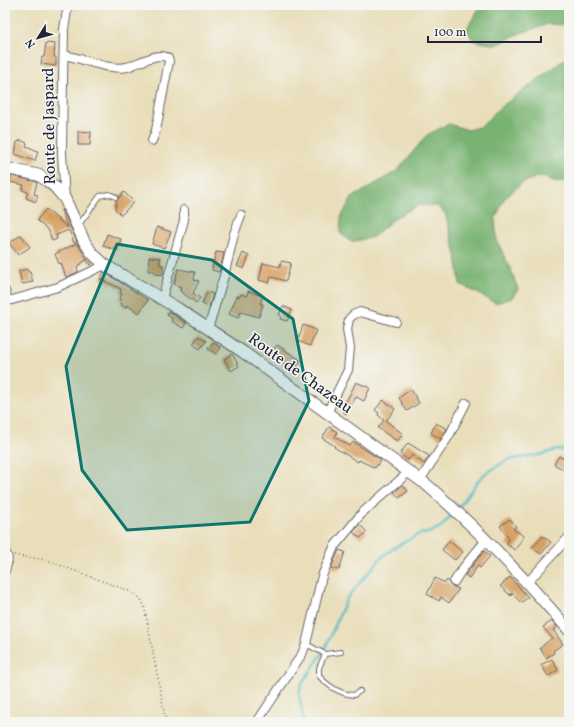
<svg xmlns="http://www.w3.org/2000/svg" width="574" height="727" font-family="Vollkorn,serif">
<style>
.forest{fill:#79b372;stroke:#4e6a56}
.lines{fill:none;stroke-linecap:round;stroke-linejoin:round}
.stream{stroke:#48b8bf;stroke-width:2.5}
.building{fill:#d7a064}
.lane-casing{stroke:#686467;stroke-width:6}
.street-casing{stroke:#686467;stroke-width:10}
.secondary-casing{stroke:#686467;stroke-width:13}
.path{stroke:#686467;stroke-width:1.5;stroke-dasharray:1 3;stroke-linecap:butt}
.lane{stroke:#fff;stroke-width:4}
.street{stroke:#fff;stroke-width:8}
.secondary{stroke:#fff;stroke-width:11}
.marked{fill:#0f766e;fill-opacity:0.2;stroke:#0f766e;stroke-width:3;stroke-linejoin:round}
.labels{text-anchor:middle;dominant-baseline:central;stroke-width:3;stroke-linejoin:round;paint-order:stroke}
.street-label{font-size:16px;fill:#22223b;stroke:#f6f6f2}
</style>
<rect width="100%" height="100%" fill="#f6f6f2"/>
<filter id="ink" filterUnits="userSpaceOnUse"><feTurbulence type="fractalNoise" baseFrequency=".025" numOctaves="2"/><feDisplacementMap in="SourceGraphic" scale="8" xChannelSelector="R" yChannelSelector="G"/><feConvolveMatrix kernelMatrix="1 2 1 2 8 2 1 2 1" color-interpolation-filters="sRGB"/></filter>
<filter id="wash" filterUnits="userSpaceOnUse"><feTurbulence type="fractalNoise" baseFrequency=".012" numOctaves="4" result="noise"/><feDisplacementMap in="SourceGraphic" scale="16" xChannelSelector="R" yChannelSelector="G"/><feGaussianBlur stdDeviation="0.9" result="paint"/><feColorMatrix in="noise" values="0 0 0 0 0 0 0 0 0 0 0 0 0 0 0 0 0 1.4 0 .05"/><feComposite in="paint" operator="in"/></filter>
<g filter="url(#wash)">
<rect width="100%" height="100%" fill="#e9deba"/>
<path class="forest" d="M481,5h88v20l-21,-1 -30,10 -21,11 -23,-4 -8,-11z
M569,56v125l-13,1 -16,-6 -18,7 -18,16 -9,21 2,21 14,29 7,19 -6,9 -16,5 -36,-19 -4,-29 -11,-42 -8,-7 -18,-1 -23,12 -23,20 -22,5 -11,-9 1,-16 11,-19 46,-28 29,-35 22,-11 19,6 14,-4 15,-16z"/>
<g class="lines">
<path class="stream" d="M458,508l24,-32 25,-16 32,-5 20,-6 10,3
M304,722l-5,-27 2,-10 23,-34 23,-53 35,-41 10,-8 27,-15 10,-1 13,-7 11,-13"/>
</g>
<g id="blocks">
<path class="building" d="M46,43l9,1 -1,13h2v9l-15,-2 1,-7h2z
M78,131l13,1 -1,13h-12z
M20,140l7,3 -1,3 12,5 -3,10 -20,-7 2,-12h2z
M11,176l26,6 -3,12 4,1 -2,7 -10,-4 2,-6 -6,-2 2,-5 -14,-3z
M124,192l10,10 -13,13 -6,-6 2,-9z
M46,209l22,19 -7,-18 1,-1 15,32 -3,2 -5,-13 -13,5 1,4 -5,2 -3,-10 -12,-11z
M157,227l14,5 -7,16 -12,-4z
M107,234l14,5 -4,11 -14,-4z
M21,235l9,12 -12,8 -9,-12z
M77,243l10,16 5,4 -1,2 -5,-5 1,-1 -10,8 1,5 -12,5 -5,-14 -2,1 -4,-10z
M216,252l8,1 -5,19 -7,-2z
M243,253l6,3 -5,13 -7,-3z
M149,257l11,1v7h3v10l-9,-1 1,-3h-7z
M281,261l10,2 -5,18 -15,-4 -2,6 -10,-3 4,-17 17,4z
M27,269l1,3h2l3,10 -11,2 -3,-13z
M178,269l17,3 -1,8 5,1 -6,12 7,5 -4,5 -16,-12 1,-4 -7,-3z
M104,272l44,28 -9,13 -12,-8 -1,3 -6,-4 2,-3 -3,-2 3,-5 -2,-1 1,-4 -21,-10z
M248,291l15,5 -3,8h3l-4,13 -18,-5 -3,6 -9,-4 8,-18 2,1 2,-3 6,2z
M207,292l6,2 -4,13 -7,-3z
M283,306l9,4 -5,11 -7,-2 1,-3 -2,-1z
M169,311l17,12 -3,5 -12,-7 1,-3 -5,-3z
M303,325l13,5 -6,16 -12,-5z
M198,336l8,5 -6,8 -7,-5z
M213,342l8,6 -5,6 -8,-5z
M277,345l23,15 -6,12 -8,-5v-1l-15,-12z
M232,354l7,12 -8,5 -7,-12z
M356,382l14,6 -6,13 -8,-4 -10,17 -3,-2 1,-3 -2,-1 6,-10z
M411,389l8,14 -12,8 -8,-13z
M383,400l12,9 -9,12 17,13 -6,7 -19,-13 6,-8 -6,-5 1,-2 -4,-3z
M436,423l11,6 -6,10 -10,-6z
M329,427l8,5 -2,5 15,9 3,-4 28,18 -6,8 -16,-8 -1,2 -24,-15 1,-1 -13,-8z
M408,443l21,13 -5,8 -12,-9 -4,5 -8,-6z
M559,456l10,6v11l-15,-9z
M403,485l5,6 -9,7 -5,-6z
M510,519l6,8 -3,2 11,7 -9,14 -9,-6 3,-5 -9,-13z
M360,525l7,7 -7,6 -7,-6z
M543,536l8,6 -10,12 -9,-6z
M449,541l14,11 -8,8 -13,-10z
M339,550l6,2 -6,18 -8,-2z
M484,551l6,5 -10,12 -2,-2 -9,12 -4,-3z
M510,577l18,20 -7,6 -9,-10 -1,3 -11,-10z
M435,578l10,5 2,-3 4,6 8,3 -10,14 -8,-6 -2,4 -12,-7z
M552,621l5,6 -4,3 10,14 -10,7 1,2 -8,5 -6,-10 12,-10 -9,-11z
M552,659l6,11 -10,6 -7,-11z"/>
</g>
</g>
<g filter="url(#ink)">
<use href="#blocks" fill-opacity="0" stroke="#686467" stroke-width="1"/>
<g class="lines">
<g class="lane-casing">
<path id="lane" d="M78,226l22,-30 9,-2 7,3
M306,644l19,10 -6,14v8c10,11 21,18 35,19l6,-4
M325,654l16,-2"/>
</g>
<g class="street-casing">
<path id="street" d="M64,55c18,3 45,16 63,12 11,-3 31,-16 41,-9l1,3 -13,69 -4,11
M65,199l-3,-46 1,-73 1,-51 4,-24
M5,291l3,10
M162,299l22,-79v-10
M5,302l53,-15 47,-22
M208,329l16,-53 10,-42 7,-19
M327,413l21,-43 2,-22 -3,-19 2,-10 4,-4 7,-3 36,10
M420,480l29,-44 17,-33
M5,552c5,6 2,11 0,19
M454,582l9,-14 23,-28
M527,583l42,-46
M257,722l45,-68 4,-10 16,-68 12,-29 29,-35 46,-40"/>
</g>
<g class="secondary-casing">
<path id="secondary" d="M5,168l33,7 8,5 9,7 10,12 19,42 8,12 13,12 72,43 66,44 184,133c51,44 98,94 142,145"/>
</g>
<path class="path" d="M14,555l32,5 83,31c9,5 14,8 16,19l21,112"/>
<use href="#lane" class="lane"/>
<use href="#street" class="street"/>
<use href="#secondary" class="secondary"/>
</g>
</g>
<path class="marked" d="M117,244l95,16 81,59 16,82 -59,121 -123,8 -45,-60 -16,-104z"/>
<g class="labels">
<g class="street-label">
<text transform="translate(50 126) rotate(-91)">Route de Jaspard</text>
<text transform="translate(300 374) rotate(36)">Route de Chazeau</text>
</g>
</g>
<rect width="574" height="727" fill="none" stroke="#f6f6f2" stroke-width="20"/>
<g transform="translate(38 38) rotate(233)" stroke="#f6f6f2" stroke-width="3" paint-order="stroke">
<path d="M0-3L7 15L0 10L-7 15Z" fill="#22223b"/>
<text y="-6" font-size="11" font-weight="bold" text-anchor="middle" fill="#22223b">N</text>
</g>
<path d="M428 36v6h113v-6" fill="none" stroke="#22223b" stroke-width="2"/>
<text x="434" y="36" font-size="12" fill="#22223b" stroke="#f6f6f2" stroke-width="3" paint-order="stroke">100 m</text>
</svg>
